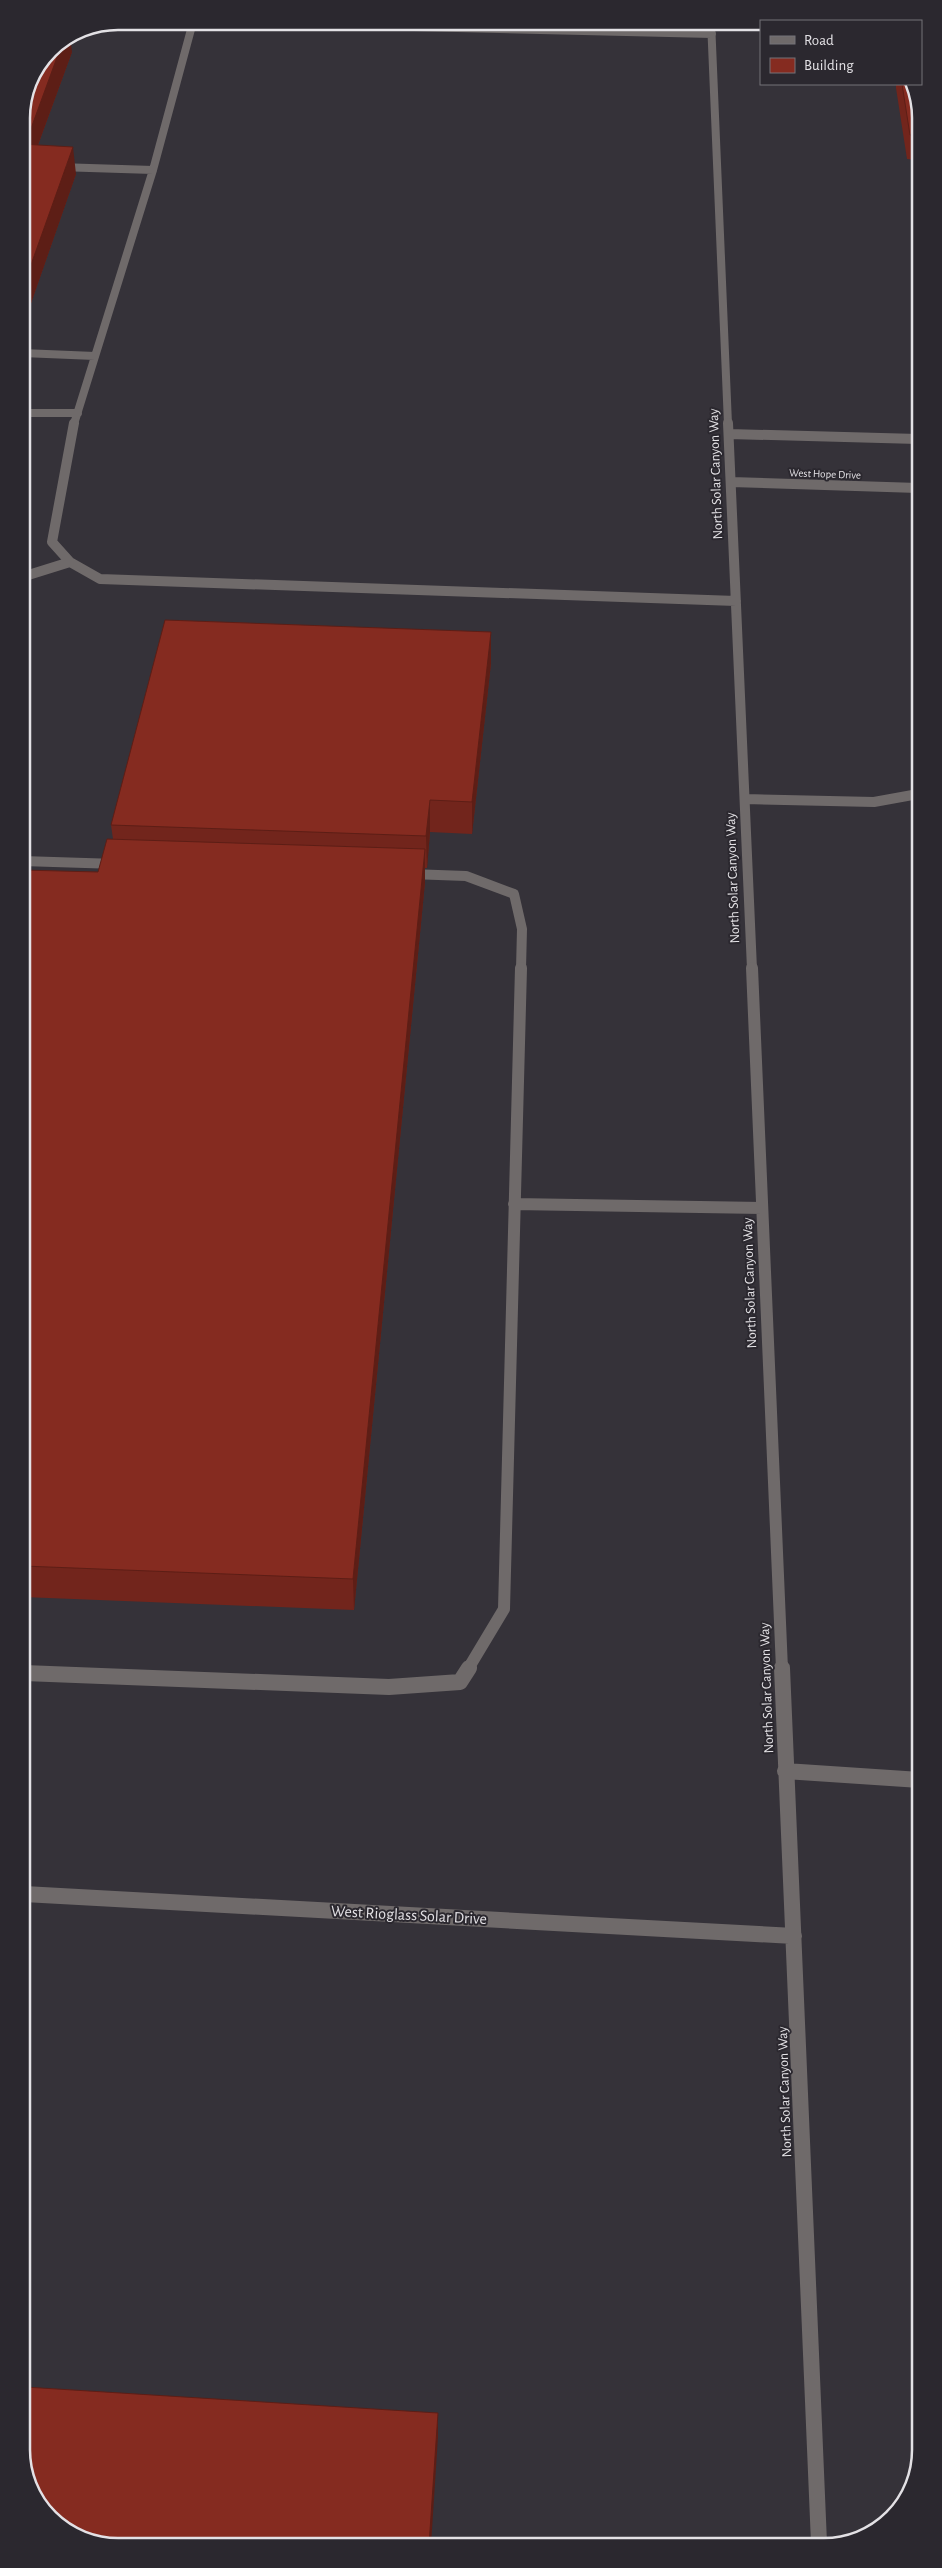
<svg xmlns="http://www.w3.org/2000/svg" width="942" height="2568" font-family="'Alegreya Sans',sans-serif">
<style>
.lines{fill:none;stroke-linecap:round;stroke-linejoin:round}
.minor-far3{stroke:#6f6a6a;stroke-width:8}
.minor-far2{stroke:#6f6a6a;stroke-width:10}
.minor-far1{stroke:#6f6a6a;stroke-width:12}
.minor{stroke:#6f6a6a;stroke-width:16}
.wall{fill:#72251c}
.shaded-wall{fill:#5d1e16}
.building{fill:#852b20;stroke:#5d1e16}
.labels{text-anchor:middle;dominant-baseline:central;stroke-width:4;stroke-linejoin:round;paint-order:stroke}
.far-street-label{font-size:11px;fill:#e3e1e5;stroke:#2b282f}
.street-label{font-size:14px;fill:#e3e1e5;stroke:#2b282f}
.near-street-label{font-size:16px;fill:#e3e1e5;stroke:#2b282f}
.rim{fill:none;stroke:#e3e1e5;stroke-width:2.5}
</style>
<rect width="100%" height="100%" fill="#353239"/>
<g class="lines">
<path class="minor-far3" d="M161,21l551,13
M711,21l17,403
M58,167l95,3
M22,353l73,3
M22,413h56
M74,424l79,-254 40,-148"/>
<path class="minor-far2" d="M74,423l-22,119 18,20 30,17 636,22
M728,423l24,546
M729,434l189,5
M731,482l187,6
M22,577l48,-15
M745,799l129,3 44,-8
M22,861l95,3
M410,874l56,2 48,18 8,35 -1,40"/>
<path class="minor-far1" d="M752,968l30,701
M514,1204l248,4
M468,1669l36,-60 17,-641"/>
<path class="minor" d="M782,1668l37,875
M24,1673l365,14 71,-5 9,-14
M785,1771l135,9
M24,1894l770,42"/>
</g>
<path class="wall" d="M72,52l-34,93 38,29 -54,155 -1,-217z
M896,84h15l6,9v67l-10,-1 -11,-71z
M491,663l-19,171 -42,-2 -3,36h-2v14l-71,728 -331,-13 -1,-727 76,2 15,-33 -2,-14z"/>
<path class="shaded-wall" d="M70,36l2,16 -40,109 -3,-27 34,-93z
M73,147l3,27 -54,155v-39z
M491,632v31l-19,171v-32z
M430,800v32l-3,36 -1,-32z
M425,849v33l-71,728 -1,-31z
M438,2413v24l-7,108h-2z"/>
<path class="building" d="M63,41l-34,93 -8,-1v-21l10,-36 19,-27z
M902,84h9l6,9v42h-7z
M21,144l52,3 -51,143z
M165,620l326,12 -19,170 -42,-2 -4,36 -315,-11z
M107,839l318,10 -72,730 -330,-13 -1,-696 76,2z
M25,2387l413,26 -9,132 -317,2 -53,-20 -34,-52z"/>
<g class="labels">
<g class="far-street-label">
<text transform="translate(825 474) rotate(2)">West Hope Drive</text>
</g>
<g class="street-label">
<text transform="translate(716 474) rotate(-92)">North Solar Canyon Way</text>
<text transform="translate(733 878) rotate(-92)">North Solar Canyon Way</text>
<text transform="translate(750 1283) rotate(-92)">North Solar Canyon Way</text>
<text transform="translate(767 1688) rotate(-92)">North Solar Canyon Way</text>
<text transform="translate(785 2092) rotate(-92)">North Solar Canyon Way</text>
</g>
<g class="near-street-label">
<text transform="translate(409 1915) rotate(3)">West Rioglass Solar Drive</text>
</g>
</g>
<path d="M0 0H942V2568H0ZM118 30H824A88 88 0 0 1 912 118V2450A88 88 0 0 1 824 2538H118A88 88 0 0 1 30 2450V118A88 88 0 0 1 118 30Z" fill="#2b282f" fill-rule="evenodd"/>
<path class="rim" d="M118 30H824A88 88 0 0 1 912 118V2450A88 88 0 0 1 824 2538H118A88 88 0 0 1 30 2450V118A88 88 0 0 1 118 30Z"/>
<rect x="760" y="20" width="162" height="65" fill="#2b282f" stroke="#757278"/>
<rect x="770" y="36" width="25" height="8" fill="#6f6a6a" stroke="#757278"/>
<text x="804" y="45" font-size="15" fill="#e3e1e5">Road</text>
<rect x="770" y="58" width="25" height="15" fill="#852b20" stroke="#757278"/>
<text x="804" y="70" font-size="15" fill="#e3e1e5">Building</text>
</svg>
